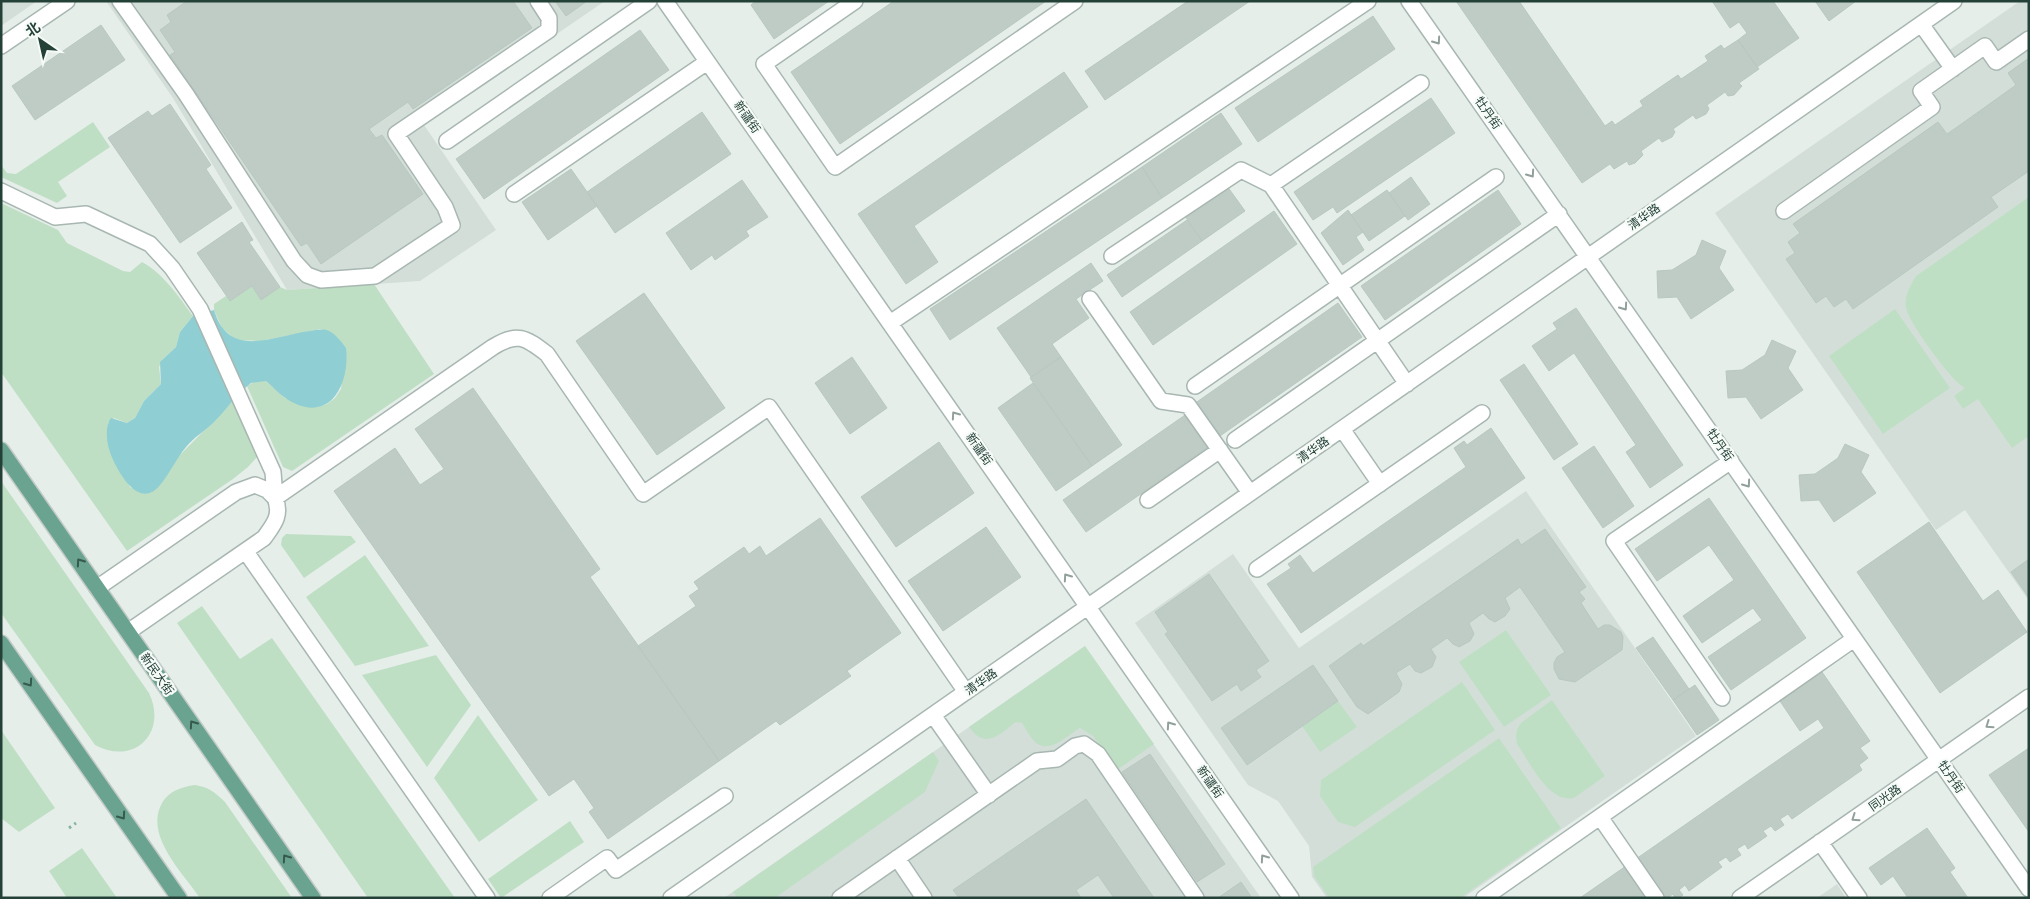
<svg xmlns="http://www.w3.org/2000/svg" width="2030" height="899" font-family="Figtree,'Noto Sans SC',sans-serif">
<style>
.built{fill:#d4ded9}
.green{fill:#bfdfc5}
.water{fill:#8fced3}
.building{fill:#beccc5;stroke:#b8c8c0}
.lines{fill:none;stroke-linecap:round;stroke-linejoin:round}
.minor-casing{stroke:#a8b7b1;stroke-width:18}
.major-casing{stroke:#c2cac7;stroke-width:18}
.path{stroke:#86b2a0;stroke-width:3;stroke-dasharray:2.5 4;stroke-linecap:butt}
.minor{stroke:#fff;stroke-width:15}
.major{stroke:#6aa490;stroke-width:15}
.oneway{stroke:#92a09b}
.oneway2{stroke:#365a4d}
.labels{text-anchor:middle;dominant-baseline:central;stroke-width:4.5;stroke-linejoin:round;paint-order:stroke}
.street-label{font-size:12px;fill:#244137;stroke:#f6fbf8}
</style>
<rect width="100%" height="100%" fill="#e6eeea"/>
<path class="built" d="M1,1h36l-36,25z
M106,1h499l-181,124 72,105 -76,51 -133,9 -114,-192z
M2020,1h9v600l-64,-91 -29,20 -221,-317z
M1526,491l170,245 -233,162h-136l-15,-21 -3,-31 -31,-45 -30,-16 -113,-162 98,-69 66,94z
M1085,646l176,252h-537z
M1837,884l9,14h-29z"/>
<path class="green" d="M93,122l17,25 -52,35 9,14 -10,7 -56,-26v-12l6,8 9,1z
M2029,197v239l-17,12 -34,-49 -15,10 -9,-13 11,-8c-13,-6 -56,-65 -59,-80 -2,-12 4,-22 10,-32z
M1,203l57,27 9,13 56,28 7,1 12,-10c21,11 37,35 51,54l-13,16 -4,15 -13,12 -4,8 2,17 -17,17 -9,17 -8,5 -13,-5 -6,5c-2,27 10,43 23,65l50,-34 53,-54 24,56 -10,11 -15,12 -106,72 -126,-179z
M374,284l60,90 -142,97 -9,-4 -36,-81 9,-5h10l19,17 33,9 9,-3 8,-6 6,-9 5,-41 -25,-19 -60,12 -25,-1 -14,-12 -8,-18v-6l12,-8 4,5 22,-15 9,14 19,-13 7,3z
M1895,309l55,79 -67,46 -54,-78z
M1,481l148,212c19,40 -15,73 -54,52l-94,-132z
M286,534l65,2 5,6 -52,36 -23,-33 1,-7z
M365,555l64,91 -74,20 -49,-69z
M202,606l38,53 32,-21 183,260h-87l-191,-275z
M1506,630l45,65 -47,32 -45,-65z
M1085,646l69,98 -37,26 -24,-34 -13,-8c-12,7 -30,26 -44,15 -5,-4 -10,-14 -14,-20l-6,-1c-17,13 -31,28 -47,5z
M436,655l35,50 -44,62 -65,-92z
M1462,682l33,48 -140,97 -17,-5 -18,-26 1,-16z
M1552,700l53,76 -31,22c-25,6 -44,-35 -57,-54 -2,-9 -1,-15 5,-22z
M1338,701l19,26 -37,25 -18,-26z
M478,715l60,85 -59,42 -45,-64z
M1,730l54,78 -36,24 -18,-14z
M1499,738l62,90 -101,70h-131l-15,-22 -1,-9z
M933,752l6,9 -14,31 -150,106h-37l-5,-6z
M195,785c13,2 20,7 30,17l67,96h-92c-18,-26 -56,-63 -38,-95 7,-12 19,-16 33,-18z
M570,821l14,21 -83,56 -13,-19z
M82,848l35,50h-50l-18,-27z"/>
<path class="water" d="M214,310c15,50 58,26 96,21 6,-1 13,-3 19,0 6,3 13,11 17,17 4,32 -13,74 -52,55 -11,-5 -19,-14 -28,-22l-15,2c-14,11 -24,26 -37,39 -9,9 -20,15 -28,25 -10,12 -16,26 -26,38 -21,26 -42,-13 -49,-30 -4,-10 -7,-28 0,-37l16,5 8,-5 9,-17 17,-17 -1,-22 16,-15 4,-15 13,-16z"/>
<path class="building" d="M187,1h326l19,27 -119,81 -5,-7 -39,27 7,9 6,-3 41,59 -102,70 -14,-21 -6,3 -131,-191 5,-3 -15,-22 11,-8 -4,-7z
M555,1h32l-21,15z
M756,1h73l-55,38 -23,-34z
M894,1h152l-206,143 -49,-72z
M1188,1h62l-145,99 -20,-29z
M1456,1h63l86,125 7,-5 3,4 28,-19 -3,-5 38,-26 3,4 27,-18 -3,-5 16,-11 3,4 14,-9 21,29 -20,14 3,3 -8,9 -6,1 -3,-4 -18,13 2,4 -3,5 -10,5 -3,-4 -20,14 2,3 -3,5 -10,5 -3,-4 -18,13 2,4 -8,8 -6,2 -2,-4 -13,8 -4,-5 -28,19z
M1712,1h61l26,37 -42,29 -19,-27 9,-7 -8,-11 -9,6z
M1815,1h41l-27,20z
M1373,16l22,33 -137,93 -23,-34z
M101,25l24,35 -90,60 -23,-34z
M640,30l29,40 -185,129 -28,-40z
M2029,58v113l-38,26 7,10 -145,102 -7,-10 -12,8 -8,-11 -10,7 -30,-44 9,-6 -7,-11 12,-9 -7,-9 145,-102 9,12 13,-9 56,-40 -8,-12z
M1064,72l24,35 -174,119 24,36 -32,22 -48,-70z
M1431,98l24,35 -118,80 -4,-6 -20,13 -19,-28z
M170,104l41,61 -5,4 26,39 -52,35 -72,-105 40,-27 4,5z
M702,112l29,42 -116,79 -28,-41z
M1221,113l21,31 -80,54 -20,-31z
M1142,167l20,31 -212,142 -20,-31z
M571,169l26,37 -49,34 -26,-38z
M1411,177l19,27 -22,16 -19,-27z
M742,180l26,37 -22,14 3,5 -34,24 -3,-5 -21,15 -25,-37z
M1227,186l18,25 -43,30 -17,-25z
M1387,190l18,26 -36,25 -18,-26z
M1498,190l23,34 -136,96 -24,-34z
M1348,210l15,22 -7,5 8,13 -21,15 -22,-32z
M1274,211l23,33 -144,101 -23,-33z
M1187,220l15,21 -80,56 -15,-22z
M242,222l11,18 -4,2 31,45 -19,13 -9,-14 -22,15 -33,-48z
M1702,240l24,11 -7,17 15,22 -43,29 -14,-22 -19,1 -1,-27 15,-1 24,-15z
M1091,263l12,18 -27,18 13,19 -37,26 9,13 -30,20 -34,-49z
M644,293l81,115 -68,47 -81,-114z
M1338,303l24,34 -145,101 -23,-34z
M1576,308l107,157 -33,23 -24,-36 10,-7 -62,-92 -25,18 -17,-25 25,-17 -4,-6z
M1772,340l24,11 -8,17 15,22 -42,29 -15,-22 -18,1 -2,-27 16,-1 23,-15z
M852,357l35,51 -37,26 -35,-51z
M1061,357l61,88 -30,21 -62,-88z
M1524,364l54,80 -24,16 -54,-80z
M1033,383l59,83 -36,25 -58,-83z
M473,388l127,181 -10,8 129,184 -111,78 -19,-27 5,-4 -20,-29 -25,17 -215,-305 61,-43 25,37 24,-16 -29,-40z
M1188,413l23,32 -125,87 -23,-32z
M1491,428l34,50 -224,155 -34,-49 24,-16 -3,-4 12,-9 13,18 153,-106 -12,-19 10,-7 3,4z
M939,442l35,51 -78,54 -35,-50z
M1845,444l24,11 -8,17 15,21 -42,29 -15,-22 -18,1 -2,-26 16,-1 23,-16z
M1594,446l40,60 -31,22 -41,-60z
M1709,498l97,140 -75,52 -23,-33 54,-37 -9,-12 -51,35 -19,-27 51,-36 -25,-35 -52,36 -22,-32z
M820,518l81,115 -54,38 4,5 -71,49 -4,-4 -57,40 -81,-115 58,-40 -7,-10 10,-7 -5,-7 50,-35 5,7 11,-8 6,10z
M1929,522l54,79 15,-11 29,42 -87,61 -83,-121z
M986,527l35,50 -78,54 -35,-50z
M1545,529l41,58 -7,5 6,7 -4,4 17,26 6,-4h6l11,7 2,5 -1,13 -47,32 -16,-3 -5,-10v-6l3,-6 8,-5 -45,-65 -15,11 5,11 -5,7 -10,6 -6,-3 -6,-6 -14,10 5,11 -4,7 -11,6 -6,-3 -6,-6 -16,11 5,8 -4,10 -11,6 -6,-2 -5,-7 -14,9 6,11 -3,8 -31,22 -11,-7 -28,-41 32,-23 2,3 155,-107 3,6z
M2029,559v39l-18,-26z
M1209,574l60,87 -13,9 5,7 -20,14 -4,-7 -25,17 -47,-67 3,-2 -13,-20z
M1653,637l36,52 -16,11 -37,-52z
M1313,665l25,36 -91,64 -26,-37z
M1822,672l48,69 -10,7 8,10 -9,7 3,5 -70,49 -4,-5 -8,5 4,6 -9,6 -4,-5 -8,5 4,5 -19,13 -3,-5 -8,5 4,6 -11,7 -4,-5 -8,5 4,5 -33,24 -4,-6 -6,5 4,5 -5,3h-3l-2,-4 -6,4h-87l244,-170 -6,-9 -18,12 -20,-30z
M1695,685l24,35 -22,15 -24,-35z
M2029,748v84l-40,-57z
M1150,754l75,110 -28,18 -75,-110z
M1086,799l68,99h-40l-16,-23 -22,15 5,8h-122l-6,-8z
M1927,828l28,40 -5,4 18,26h-60l-15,-22 -12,9 -12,-17z
M1241,882l11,16h-34z"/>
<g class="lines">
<g class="minor-casing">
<path id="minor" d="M120,1l66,93 108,167 13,14 14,5 54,-4 77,-51 -7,-18 -49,-73 153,-104v-12l-11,-17
M665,1l626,897
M855,1l-91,63 71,103 240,-166
M1409,1l620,888
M1921,24l32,45
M1,46l66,-45
M447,141l202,-140
M1271,185l150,-102
M1,191l54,26 31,-3 64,30 22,24 28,41 59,132 14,31 2,26
M514,194l193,-132
M1784,211l148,-104 -11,-16 64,-45 11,16 33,-23
M1112,256l129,-86 30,15 136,199
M1090,299l71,102 27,4 62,88
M890,323l478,-322
M1195,386l301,-209
M1342,429l38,55
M1235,440l324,-226
M1148,500l72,-50
M246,552l241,346
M1257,569l225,-156
M97,588l139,-96 19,-7 12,5 8,8
M128,632l136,-94c10,-14 18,-23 11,-40l218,-151c24,-15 32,-10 54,7l96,140 126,-87 197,285
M1722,698l-108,-157 117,-80
M933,715l56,80
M1600,817l56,81
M1820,842l39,56
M897,858l27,40
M550,898l57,-40 9,12 109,-74
M671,898l1283,-897
M840,898l197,-137 20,-2 18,-13 9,-2 14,10 98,144
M1484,898l370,-259
M1740,898l289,-201"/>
</g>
<g class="major-casing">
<path id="major" d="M1,450l312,448
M1,643l178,255"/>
</g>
<path class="path" d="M69,828l7,-5"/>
<use href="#minor" class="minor"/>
<use href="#major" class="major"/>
</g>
<defs><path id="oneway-chevron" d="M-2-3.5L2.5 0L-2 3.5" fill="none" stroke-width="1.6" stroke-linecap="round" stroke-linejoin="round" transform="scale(1.25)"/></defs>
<g class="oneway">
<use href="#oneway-chevron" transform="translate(1437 41) rotate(55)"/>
<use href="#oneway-chevron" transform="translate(1531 174) rotate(55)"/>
<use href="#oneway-chevron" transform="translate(1624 307) rotate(55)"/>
<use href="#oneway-chevron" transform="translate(955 415) rotate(-125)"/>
<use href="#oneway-chevron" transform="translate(1747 484) rotate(55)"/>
<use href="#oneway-chevron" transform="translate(1067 577) rotate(-125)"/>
<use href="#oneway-chevron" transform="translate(1170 725) rotate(-125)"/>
<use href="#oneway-chevron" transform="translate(1989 725) rotate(145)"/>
<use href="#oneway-chevron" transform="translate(1855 818) rotate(145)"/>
<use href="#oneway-chevron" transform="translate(1264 858) rotate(-125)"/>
</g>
<g class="oneway2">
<use href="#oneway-chevron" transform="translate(80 562) rotate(-125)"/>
<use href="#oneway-chevron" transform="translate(29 683) rotate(55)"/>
<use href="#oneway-chevron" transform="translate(193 724) rotate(-125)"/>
<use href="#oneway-chevron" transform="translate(122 816) rotate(55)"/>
<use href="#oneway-chevron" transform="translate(286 858) rotate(-125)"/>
</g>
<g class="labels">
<g class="street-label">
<text transform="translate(1488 113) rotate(55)">牡丹街</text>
<text transform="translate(747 117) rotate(55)">新疆街</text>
<text transform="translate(1644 217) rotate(-35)">清华路</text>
<text transform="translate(1720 445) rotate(55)">牡丹街</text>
<text transform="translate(979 449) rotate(55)">新疆街</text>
<text transform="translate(1313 450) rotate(-35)">清华路</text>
<text transform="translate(157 674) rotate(55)">新民大街</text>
<text transform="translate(981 682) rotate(-35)">清华路</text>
<text transform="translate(1951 777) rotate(55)">牡丹街</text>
<text transform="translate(1210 782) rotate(55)">新疆街</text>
<text transform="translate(1885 798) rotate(-35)">同光路</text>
</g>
</g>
<rect width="2030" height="899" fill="none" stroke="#244137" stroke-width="5"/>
<g transform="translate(40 40) rotate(326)" stroke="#f6fbf8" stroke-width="4" paint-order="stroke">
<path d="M0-4L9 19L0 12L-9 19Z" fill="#244137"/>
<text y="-8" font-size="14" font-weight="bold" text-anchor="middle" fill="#244137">北</text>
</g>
</svg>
